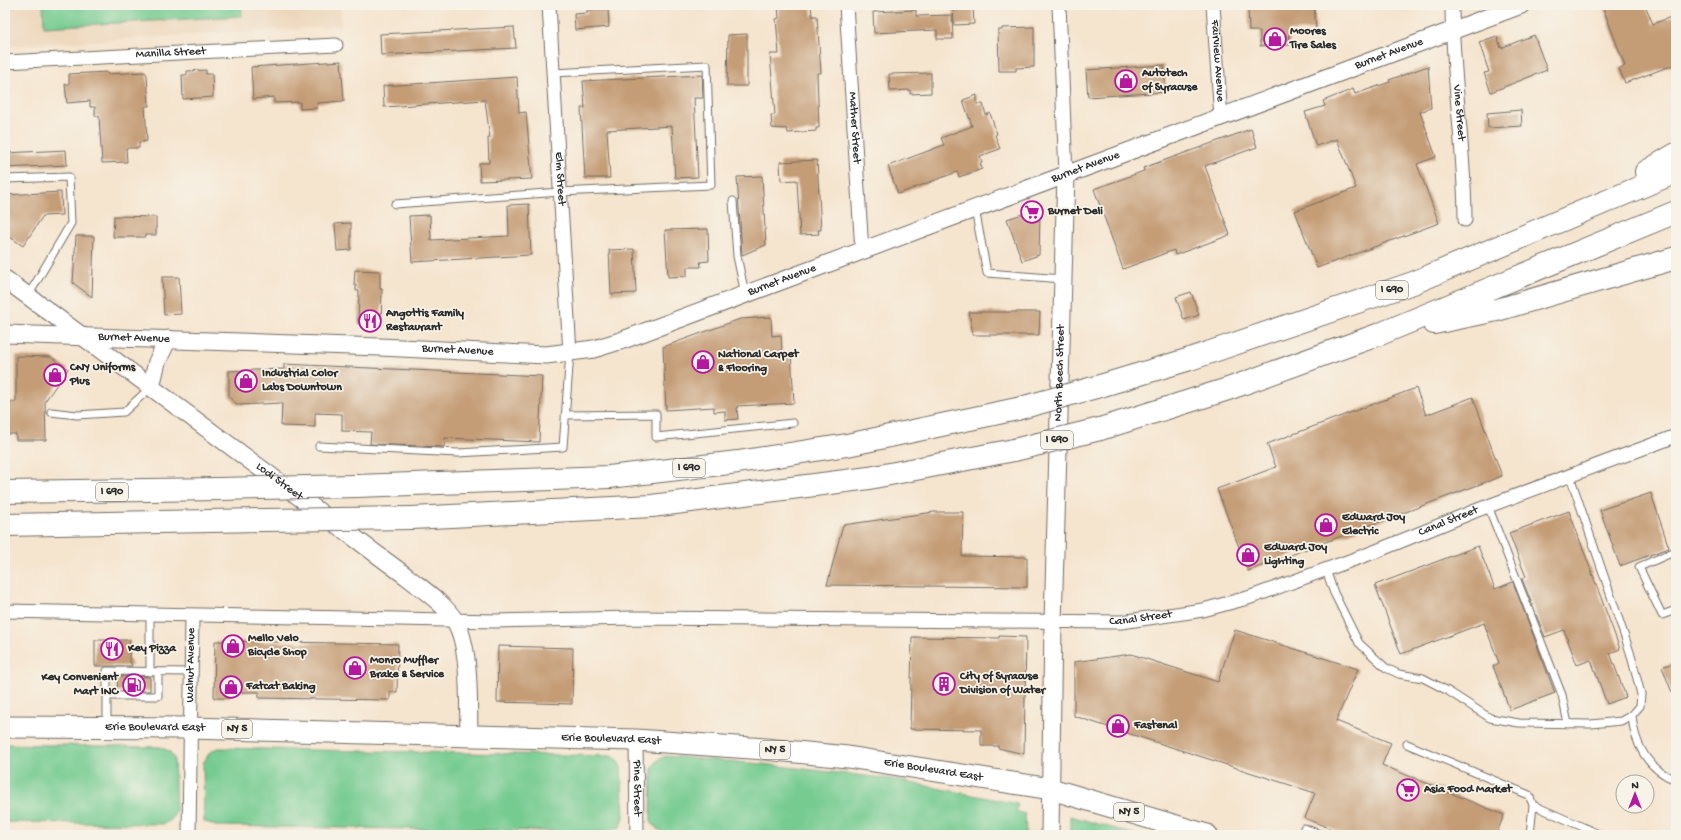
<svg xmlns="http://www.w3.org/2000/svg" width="1681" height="840" font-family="'Gochi Hand',sans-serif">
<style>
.built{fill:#edd7bb}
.green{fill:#75cb90;stroke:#507b5e}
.building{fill:#c49c76}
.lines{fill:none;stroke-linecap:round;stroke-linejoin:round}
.service-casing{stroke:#726c64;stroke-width:9}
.minor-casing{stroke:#726c64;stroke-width:15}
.tertiary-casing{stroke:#726c64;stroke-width:19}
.primary-casing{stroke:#726c64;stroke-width:23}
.motorway-casing{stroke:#726c64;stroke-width:24}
.service{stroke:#fff;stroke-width:7}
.minor{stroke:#fff;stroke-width:13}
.tertiary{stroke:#fff;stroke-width:17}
.primary{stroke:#fff;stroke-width:21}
.motorway{stroke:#fff;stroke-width:22}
.motorway-bridge-casing{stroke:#726c64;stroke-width:24;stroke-linecap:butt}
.motorway-bridge{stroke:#fff;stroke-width:22}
.labels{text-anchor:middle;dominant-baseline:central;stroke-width:3.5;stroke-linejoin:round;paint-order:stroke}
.shield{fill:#f7f3e8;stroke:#686764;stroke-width:1}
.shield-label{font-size:11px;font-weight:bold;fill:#2b2b2b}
.poi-label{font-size:12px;font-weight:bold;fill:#2b2b2b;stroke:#f7f3e8;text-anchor:start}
.street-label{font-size:12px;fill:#2b2b2b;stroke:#f7f3e8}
</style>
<rect width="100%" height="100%" fill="#f7f3e8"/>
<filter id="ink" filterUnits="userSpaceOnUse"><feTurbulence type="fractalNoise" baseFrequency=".025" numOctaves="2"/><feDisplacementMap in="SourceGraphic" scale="8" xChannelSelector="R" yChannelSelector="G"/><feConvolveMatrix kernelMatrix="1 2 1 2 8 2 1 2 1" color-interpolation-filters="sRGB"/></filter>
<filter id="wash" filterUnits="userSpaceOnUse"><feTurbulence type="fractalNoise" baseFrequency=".012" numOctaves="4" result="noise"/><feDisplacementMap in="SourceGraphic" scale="16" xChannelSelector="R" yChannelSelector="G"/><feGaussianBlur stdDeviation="0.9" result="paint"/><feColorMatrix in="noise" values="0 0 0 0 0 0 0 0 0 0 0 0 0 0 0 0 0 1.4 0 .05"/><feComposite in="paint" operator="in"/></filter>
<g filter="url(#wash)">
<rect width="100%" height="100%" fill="#f5e4ce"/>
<path class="built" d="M5,5h335l1,21 -336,20z"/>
<path class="green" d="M43,5h198l1,11 -198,11z
M5,744l155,3 9,4 5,7 2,54 -5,8 -8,4 -158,-2z
M218,748l394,8 6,5 3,7 3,50 -4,9 -11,5 -394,-6 -11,-5 -1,-58 8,-12z
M665,756l97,8 129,15 127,25 -2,7 9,3 1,21 -361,-2 -8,-4 -6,-8 1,-52 5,-8z
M1070,816l67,19h-67z"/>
<g id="blocks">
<path class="building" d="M778,5h33l1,11h5l4,57h-4l2,55h-3v3l-28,2 -1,-4 -15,-1 -1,-13h4l-5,-61h9l-3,-35 3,-1z
M973,5l1,19 -20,1 -1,-19z
M1248,5h66l2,25 -27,1 1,14 -30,1v-15h-11z
M1602,5h43l8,19 23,-9v49l-51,19 -6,-15 6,-2z
M608,9l1,18 -34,3 -1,-16 13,-1v-3z
M916,10v6l36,-1 1,24h-16v-9l-63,3 -1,-21z
M514,27l2,21 -135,7 -1,-21z
M1034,27v40l-18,1v3h-17l-1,-41h4v-2z
M747,34v52h-20l1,-51z
M1534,35l13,35 -56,22 -7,-19 5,-1 -10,-30 18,-6 4,12z
M341,61l3,40 -27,2v5l-17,1v-7l-26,1v-6l-21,2 -2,-32z
M1164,65l2,27 -78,5 -2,-27z
M1428,66l3,42 -11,4 16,45 -19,7 22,59 -122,45 -22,-57 61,-23 -19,-49 -21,7 -11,-34 20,-6 -2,-5 30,-12 2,5 35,-12 -1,-2z
M206,70v4h6l1,23 -30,2 -1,-24h5v-4z
M107,72v2l38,-2 2,3 2,31h-4l2,35 -8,1v6h-13l1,14 -25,1 -3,-47h-4v-9h-5v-6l-23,2 -2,-19h4v-10z
M931,73v20l-21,1v-4l-20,1 -1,-17z
M702,75l1,23h-9l4,79 -23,1 -3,-52 -65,4 3,48h-25l-4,-70h4l-2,-27z
M517,77l2,36 7,-1 6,67 -52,2 -1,-18h10l-1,-25h2l-5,-38 -101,7 -1,-21z
M977,95v9h6l3,11 4,-2 7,21 -2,1 5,14 -20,7 2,6 -2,1 2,6 -23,8 -2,-5 -59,22 -10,-28 56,-21 -3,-7 31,-12 -9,-26z
M1521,110l1,16 -34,2 -1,-15z
M1251,129l6,18 -52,19 25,69 -55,20 -1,-5 -51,19 -29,-80 50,-18 -1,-3z
M66,150l1,15 -62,3v-15z
M817,160l4,70h-3l1,4 -19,1 -3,-55 -16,1 -1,-19z
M762,176l4,69 -24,10 -5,-78z
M61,192l1,23 -19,1 -20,30 -16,-11 -2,-40z
M529,204l2,51 -119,7 -3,-46 21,-1 1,25 78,-4 -1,-31z
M1035,210l5,4 -1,41 -17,6 -15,-42z
M114,216l42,1v18h-11v2h-32z
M351,223v27l-14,1 -2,-27z
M708,229l1,32 -9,1 1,5h-14v9l-19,1 -3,-47z
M76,236h18l-2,61 -19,-14z
M634,249l2,44 -25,1 -2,-44z
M355,270l25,1v18h2l-1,36 -23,-1 1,-33h-3v-6h-2z
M162,277h17l2,37 -17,1z
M1191,292l8,23 -15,5 -8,-23z
M969,312h71l-1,23h-66z
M771,317l1,19 9,-1 1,18h9l3,50 -57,3 1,13 -13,1v-9l-11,1v-5l-48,3 -3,-63 77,-28z
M16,356l35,1 17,12 -23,32 1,39h-30v-6h-11v-32h11z
M284,364l258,12 -3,66 -94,-4 -1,9 -74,-3 1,-12 -29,-1v-17l-27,-1v14l-34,-1 1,-23 -44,2 -9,-8v-26l55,-2z
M1416,388l10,27 47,-18 29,79 -254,95 -31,-82 59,-22 -9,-23z
M1651,493l18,55 -49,18 -20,-56z
M1569,511l51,138 -10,4 16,44 -19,7 -16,-44 -14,5 -13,-35 -19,7 -23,-58 4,-2 -17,-44z
M934,512h29l-1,44 65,1v30l-200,-2 16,-60z
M1478,546l17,43 18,-7 42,111 -45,17 -17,-44 6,-3 -15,-40 -83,31 -26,-69z
M1235,630l123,39 -22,52 55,22 -9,22 122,50 -8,20h-150l-41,-17 10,-25 -241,-77v-54l57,-8 87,28z
M999,636l27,1 -2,117 -26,-6v-2h-17v-16l-71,-1 2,-92 87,1z
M95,640h35l-1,18 3,8h-37z
M215,641l183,3 -1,48h-7v8l-131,-2v-6h-29v6h-16z
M498,646l75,2 -1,56 -75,-2z
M1676,662v38h-1l-13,-33z
M118,676l32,1v14h-33z"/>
</g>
</g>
<g filter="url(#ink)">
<use href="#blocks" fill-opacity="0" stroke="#726c64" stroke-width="1"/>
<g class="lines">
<g class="service-casing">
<path id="service" d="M5,179l64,-2 2,46 -43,73
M733,201l4,55 8,38
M395,204l165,-12 151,-7 -4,-120 -154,8
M975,209l12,64 76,6
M51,412l26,3 47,-3 27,-25
M565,415l91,-1v23l137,-14
M319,446l139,7 105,-6 7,-94
M1488,506l74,189 6,29
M1676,551l-37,16 23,48 14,-5
M1326,570l8,23 25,50 27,25 13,6 24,4 25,13 42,27 29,5 72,1 30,-3 11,-6 8,-9 1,-12 -11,-42 -60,-176
M150,615v57
M107,696h51v-24
M1632,715c2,29 16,55 44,65
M107,727v-56l84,1
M1407,744l122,51 4,10 -3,30
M1533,805l68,30
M1304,828l18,7"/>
</g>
<g class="minor-casing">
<g id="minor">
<path id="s1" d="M549,5l21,348"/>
<path id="s2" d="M846,5l16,246"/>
<path d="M1059,5l7,170"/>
<path id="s3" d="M1213,5l8,113"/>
<path id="s4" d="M1452,5c0,72 13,143 13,215"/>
<path id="s5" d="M5,62l331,-17"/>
<path id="s6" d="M5,611l491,10 138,-3 487,4 82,-12 48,-13 123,-45 101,-41 201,-75"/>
<path id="s7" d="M636,740l1,95"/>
<path id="s8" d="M189,835l3,-219"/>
</g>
</g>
<g class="tertiary-casing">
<g id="tertiary">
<path id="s9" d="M5,279l401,297c16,13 38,27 49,45 16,26 13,83 14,115"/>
<path id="s10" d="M5,334l375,13 166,8 48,-6 29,-9 898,-335"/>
<path d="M151,387l6,-25 11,-23"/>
<path id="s11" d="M1050,835l3,-213 13,-447"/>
</g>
</g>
<g class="primary-casing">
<g id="primary">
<path id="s12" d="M5,727l185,1 246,7 200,5 129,9 83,8 203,32 156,46"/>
</g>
</g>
<g class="motorway-casing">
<path id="motorway" d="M1646,172l30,-18
M1434,323l63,-13 179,-52
M1100,386l90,-27 223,-76 263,-111
M1100,429l128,-40 152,-55 296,-122
M357,486l252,-9 129,-15 109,-17 170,-36
M5,492l214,-3
M412,518l240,-12 217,-28 145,-28
M5,525l260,-5"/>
</g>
<use href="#service" class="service"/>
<use href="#minor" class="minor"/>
<use href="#tertiary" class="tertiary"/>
<use href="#primary" class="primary"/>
<use href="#motorway" class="motorway"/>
<g class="motorway-bridge-casing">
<path id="motorway-bridge" d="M1017,409l83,-23
M1014,450l86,-21
M219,489l138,-3
M265,520l147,-2"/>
</g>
<use href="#motorway-bridge" class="motorway-bridge"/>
</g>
</g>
<defs>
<g id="shop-ring" transform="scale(1.15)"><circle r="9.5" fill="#f7f3e8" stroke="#b5179e" stroke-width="1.5"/><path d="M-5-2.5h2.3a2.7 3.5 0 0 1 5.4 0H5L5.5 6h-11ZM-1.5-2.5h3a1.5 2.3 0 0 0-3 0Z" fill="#b5179e"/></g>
<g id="supermarket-ring" transform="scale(1.15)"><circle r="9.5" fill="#f7f3e8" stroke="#b5179e" stroke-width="1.5"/><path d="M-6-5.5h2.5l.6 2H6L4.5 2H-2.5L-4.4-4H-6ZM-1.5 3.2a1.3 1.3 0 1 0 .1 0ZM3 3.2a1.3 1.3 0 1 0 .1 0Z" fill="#b5179e"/></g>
<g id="restaurant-ring" transform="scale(1.15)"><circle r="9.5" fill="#f7f3e8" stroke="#b5179e" stroke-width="1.5"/><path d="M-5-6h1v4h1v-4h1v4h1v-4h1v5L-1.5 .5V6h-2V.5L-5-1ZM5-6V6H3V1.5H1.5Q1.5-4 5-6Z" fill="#b5179e"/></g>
<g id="building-ring" transform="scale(1.15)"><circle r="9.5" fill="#f7f3e8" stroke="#b5179e" stroke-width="1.5"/><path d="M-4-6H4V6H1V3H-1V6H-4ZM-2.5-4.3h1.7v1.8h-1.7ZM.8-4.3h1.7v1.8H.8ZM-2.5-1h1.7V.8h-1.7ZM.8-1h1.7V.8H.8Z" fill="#b5179e"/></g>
<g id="fuel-ring" transform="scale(1.15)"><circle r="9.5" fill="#f7f3e8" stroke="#b5179e" stroke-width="1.5"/><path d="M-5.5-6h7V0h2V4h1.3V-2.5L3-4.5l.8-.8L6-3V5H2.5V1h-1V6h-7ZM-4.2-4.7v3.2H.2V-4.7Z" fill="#b5179e"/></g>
</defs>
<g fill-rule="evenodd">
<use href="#shop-ring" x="1275" y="39"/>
<use href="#shop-ring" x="1126" y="81"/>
<use href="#supermarket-ring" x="1032" y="212"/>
<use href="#restaurant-ring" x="370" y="321"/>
<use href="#shop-ring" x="703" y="362"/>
<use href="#shop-ring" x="55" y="375"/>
<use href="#shop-ring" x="246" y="381"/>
<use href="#shop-ring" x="1326" y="525"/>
<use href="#shop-ring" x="1248" y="555"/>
<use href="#shop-ring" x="233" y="646"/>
<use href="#restaurant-ring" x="112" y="649"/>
<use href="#shop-ring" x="355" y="668"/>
<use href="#building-ring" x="944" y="684"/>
<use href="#fuel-ring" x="134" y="685"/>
<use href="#shop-ring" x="231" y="687"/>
<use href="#shop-ring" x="1118" y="726"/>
<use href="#supermarket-ring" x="1408" y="790"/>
</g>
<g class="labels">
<g class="shield">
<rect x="1376" y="281" width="32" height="18" rx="3"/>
<rect x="1041" y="431" width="32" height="18" rx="3"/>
<rect x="673" y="459" width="32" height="18" rx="3"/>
<rect x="96" y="483" width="32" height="18" rx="3"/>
<rect x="222" y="720" width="30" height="18" rx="3"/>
<rect x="760" y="741" width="30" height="18" rx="3"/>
<rect x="1114" y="803" width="30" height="18" rx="3"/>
</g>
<g class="shield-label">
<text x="1392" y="290">I 690</text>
<text x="1057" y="440">I 690</text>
<text x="689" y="468">I 690</text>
<text x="112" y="492">I 690</text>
<text x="237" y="729">NY 5</text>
<text x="775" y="750">NY 5</text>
<text x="1129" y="812">NY 5</text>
</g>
<g class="poi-label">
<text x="1290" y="32">Moores<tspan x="1290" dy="14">Tire Sales</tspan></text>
<text x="1142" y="74">Autotech<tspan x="1142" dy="14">of Syracuse</tspan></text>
<text x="1048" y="212">Burnet Deli</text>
<text x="386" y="314">Angottis Family<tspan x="386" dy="14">Restaurant</tspan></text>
<text x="718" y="355">National Carpet<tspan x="718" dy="14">&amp; Flooring</tspan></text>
<text x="70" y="368">CNY Uniforms<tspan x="70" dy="14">Plus</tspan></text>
<text x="262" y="374">Industrial Color<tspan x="262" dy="14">Labs Downtown</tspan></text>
<text x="1342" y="518">Edward Joy<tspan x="1342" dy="14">Electric</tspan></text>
<text x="1264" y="548">Edward Joy<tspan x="1264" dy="14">Lighting</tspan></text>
<text x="248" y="639">Mello Velo<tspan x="248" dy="14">Bicycle Shop</tspan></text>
<text x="128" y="649">Key Pizza</text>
<text x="370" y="661">Monro Muffler<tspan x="370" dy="14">Brake &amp; Service</tspan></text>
<text x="960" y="677">City of Syracuse<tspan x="960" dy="14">Division of Water</tspan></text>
<text x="118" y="678" text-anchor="end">Key Convenient<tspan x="118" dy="14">Mart INC</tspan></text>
<text x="246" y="687">Fatcat Baking</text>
<text x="1134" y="726">Fastenal</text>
<text x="1424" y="790">Asia Food Market</text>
</g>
<g class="street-label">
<text stroke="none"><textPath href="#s5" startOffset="166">Manilla Street</textPath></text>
<text stroke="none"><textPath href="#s10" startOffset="1438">Burnet Avenue</textPath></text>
<text stroke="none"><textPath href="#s3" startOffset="56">Fairview Avenue</textPath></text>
<text stroke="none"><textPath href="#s4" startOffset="108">Vine Street</textPath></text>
<text stroke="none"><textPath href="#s2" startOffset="123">Mather Street</textPath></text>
<text stroke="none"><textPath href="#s10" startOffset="1114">Burnet Avenue</textPath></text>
<text stroke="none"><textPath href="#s1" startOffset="174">Elm Street</textPath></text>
<text stroke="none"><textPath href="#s10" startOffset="790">Burnet Avenue</textPath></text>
<text stroke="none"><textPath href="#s10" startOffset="129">Burnet Avenue</textPath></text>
<text stroke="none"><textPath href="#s10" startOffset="453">Burnet Avenue</textPath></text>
<text stroke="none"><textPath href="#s11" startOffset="462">North Beech Street</textPath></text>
<text stroke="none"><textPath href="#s9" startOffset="341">Lodi Street</textPath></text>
<text stroke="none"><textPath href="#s6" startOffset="1460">Canal Street</textPath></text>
<text stroke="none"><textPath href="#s6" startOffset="1136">Canal Street</textPath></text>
<text stroke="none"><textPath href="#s8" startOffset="170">Walnut Avenue</textPath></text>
<text stroke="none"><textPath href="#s12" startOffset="150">Erie Boulevard East</textPath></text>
<text stroke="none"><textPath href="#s12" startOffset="606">Erie Boulevard East</textPath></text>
<text stroke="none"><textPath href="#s12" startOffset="930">Erie Boulevard East</textPath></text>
<text stroke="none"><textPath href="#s7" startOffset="48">Pine Street</textPath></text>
</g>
</g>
<rect width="1681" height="840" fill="none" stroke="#f7f3e8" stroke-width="20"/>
<g transform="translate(1635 794)"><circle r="19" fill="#f7f3e8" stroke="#a5a39c"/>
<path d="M0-3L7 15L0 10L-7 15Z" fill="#b5179e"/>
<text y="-6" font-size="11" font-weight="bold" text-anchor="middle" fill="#2b2b2b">N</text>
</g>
</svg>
